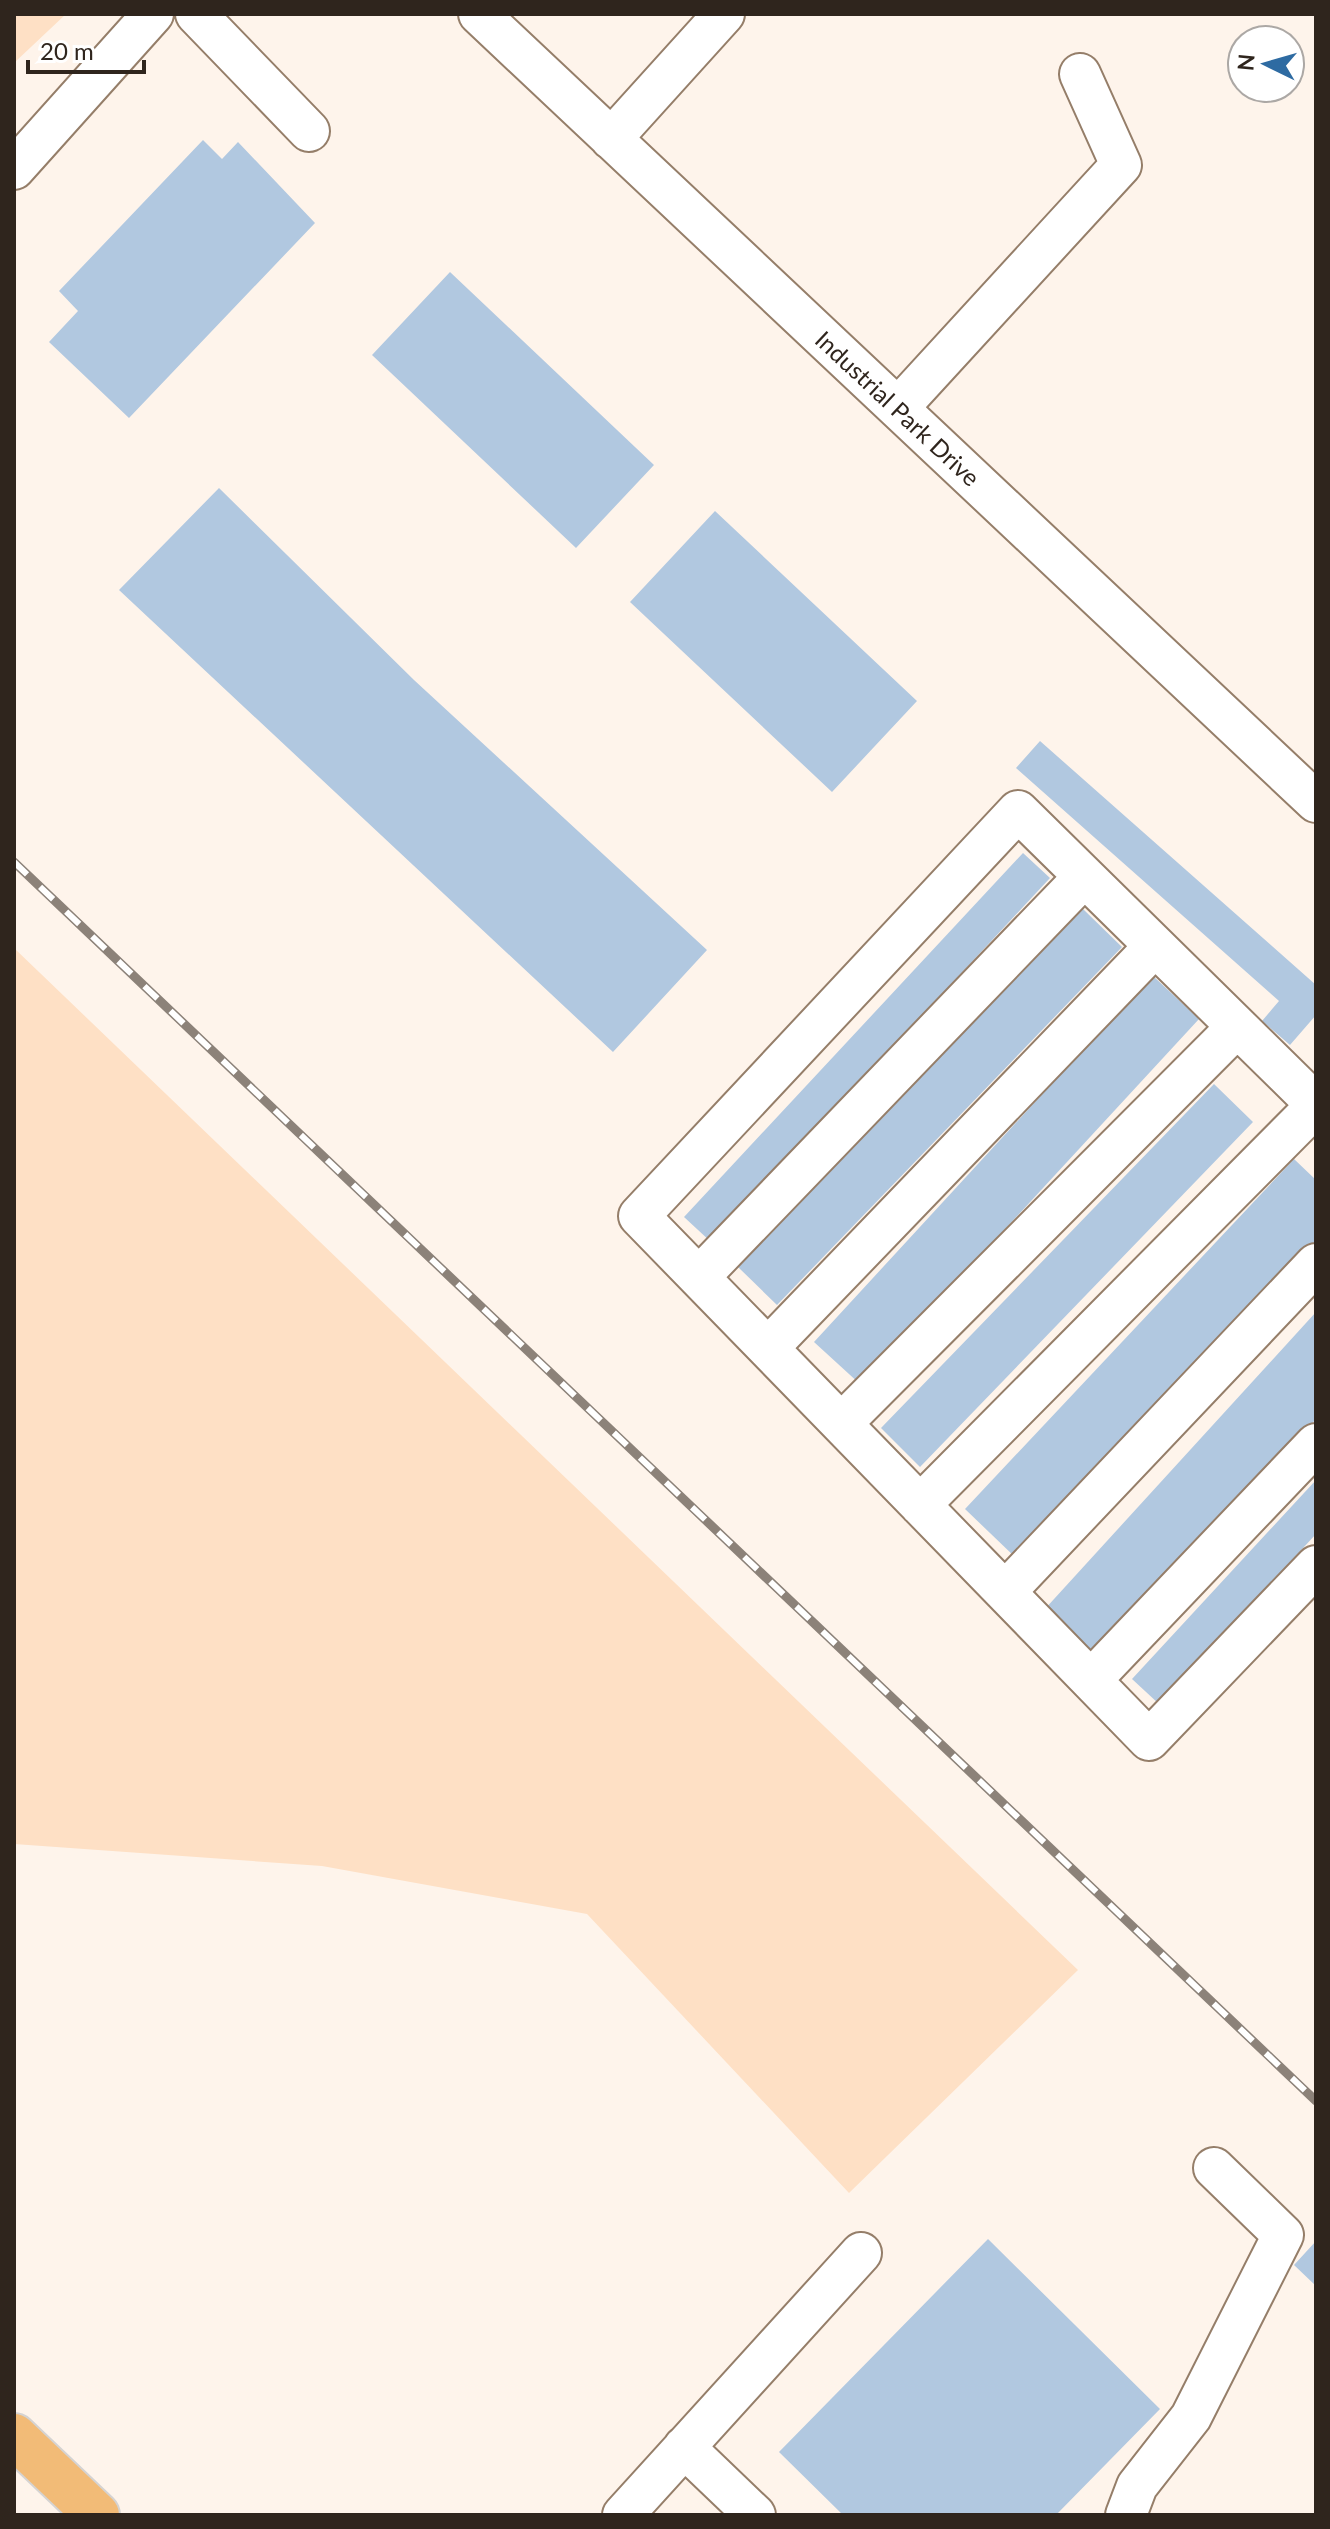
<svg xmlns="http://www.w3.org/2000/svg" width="1330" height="2529" font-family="Lato,sans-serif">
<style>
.green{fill:#fee0c5}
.building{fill:#b1c8e0}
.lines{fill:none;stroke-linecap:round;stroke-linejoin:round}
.minor-casing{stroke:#957e69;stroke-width:44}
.major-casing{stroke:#d5d3d2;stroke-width:48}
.minor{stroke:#fff;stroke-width:40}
.major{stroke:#f2bb77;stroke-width:44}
.rail-casing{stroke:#8c8279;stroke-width:9}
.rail{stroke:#fff;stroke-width:6;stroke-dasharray:18;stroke-linecap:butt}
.labels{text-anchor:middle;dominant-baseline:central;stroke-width:8;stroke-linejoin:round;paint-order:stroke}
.street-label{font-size:24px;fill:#2f251d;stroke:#fff}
</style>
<rect width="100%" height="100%" fill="#fef4eb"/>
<path class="green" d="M14,14h52l-52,49z
M14,948l1064,1022 -229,223 -262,-279 -265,-48 -308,-22z"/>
<path class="building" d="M203,140l19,19 16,-17 77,81 -186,195 -80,-76 29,-31 -19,-20z
M450,272l204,193 -78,83 -204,-193z
M219,488l195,192 293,270 -94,102 -494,-462z
M715,511l202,190 -85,91 -202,-190z
M1040,741l276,244v30l-26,30 -28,-24 17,-20 -263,-233z
M1023,853l27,25 -339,364 -27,-25z
M1083,909l39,38 -345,358 -39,-38z
M1152,975l47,44 -338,366 -47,-43z
M1214,1084l39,38 -333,345 -39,-39z
M1294,1159l22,21v60l-300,318 -51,-49z
M1316,1312v107l-218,240 -54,-49z
M1316,1480v54l-157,170 -27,-25z
M988,2239l172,170 -104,106h-213l-64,-63z
M1316,2241v45l-22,-21z"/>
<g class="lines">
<g class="minor-casing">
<path id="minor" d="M196,14l113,117
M479,14l837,788
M611,139l113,-125
M14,169l139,-155
M898,408l223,-243 -41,-91
M1316,1104l-298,-293 -379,405 510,524 167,-174
M699,1277l385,-400
M768,1348l386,-401
M842,1423l394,-395
M920,1505l396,-399
M1005,1592l311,-328
M1091,1680l225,-236
M684,2447l71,68
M623,2515l238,-262
M1126,2515l11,-29 54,-69 92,-182 -69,-67"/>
</g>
<g class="major-casing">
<path id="major" d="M14,2436l83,79"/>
</g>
<use href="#minor" class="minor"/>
<use href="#major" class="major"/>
<g class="rail-casing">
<path id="rail" d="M14,862l1302,1239"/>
</g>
<use href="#rail" class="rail"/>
</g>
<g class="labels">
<g class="street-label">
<text transform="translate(898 408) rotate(43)">Industrial Park Drive</text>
</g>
</g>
<rect width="1330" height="2529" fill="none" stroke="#2f251d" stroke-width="32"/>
<g transform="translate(1266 64) rotate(275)"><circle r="38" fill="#ffffff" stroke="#aca8a5" stroke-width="2"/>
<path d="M0-6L14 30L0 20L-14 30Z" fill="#2e6ba2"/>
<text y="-12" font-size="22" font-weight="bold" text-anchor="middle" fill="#2f251d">N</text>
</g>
<path d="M28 60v12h116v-12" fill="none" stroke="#2f251d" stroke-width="4"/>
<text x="40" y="60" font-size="24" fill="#2f251d" stroke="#ffffff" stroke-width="6" paint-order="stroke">20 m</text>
</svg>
